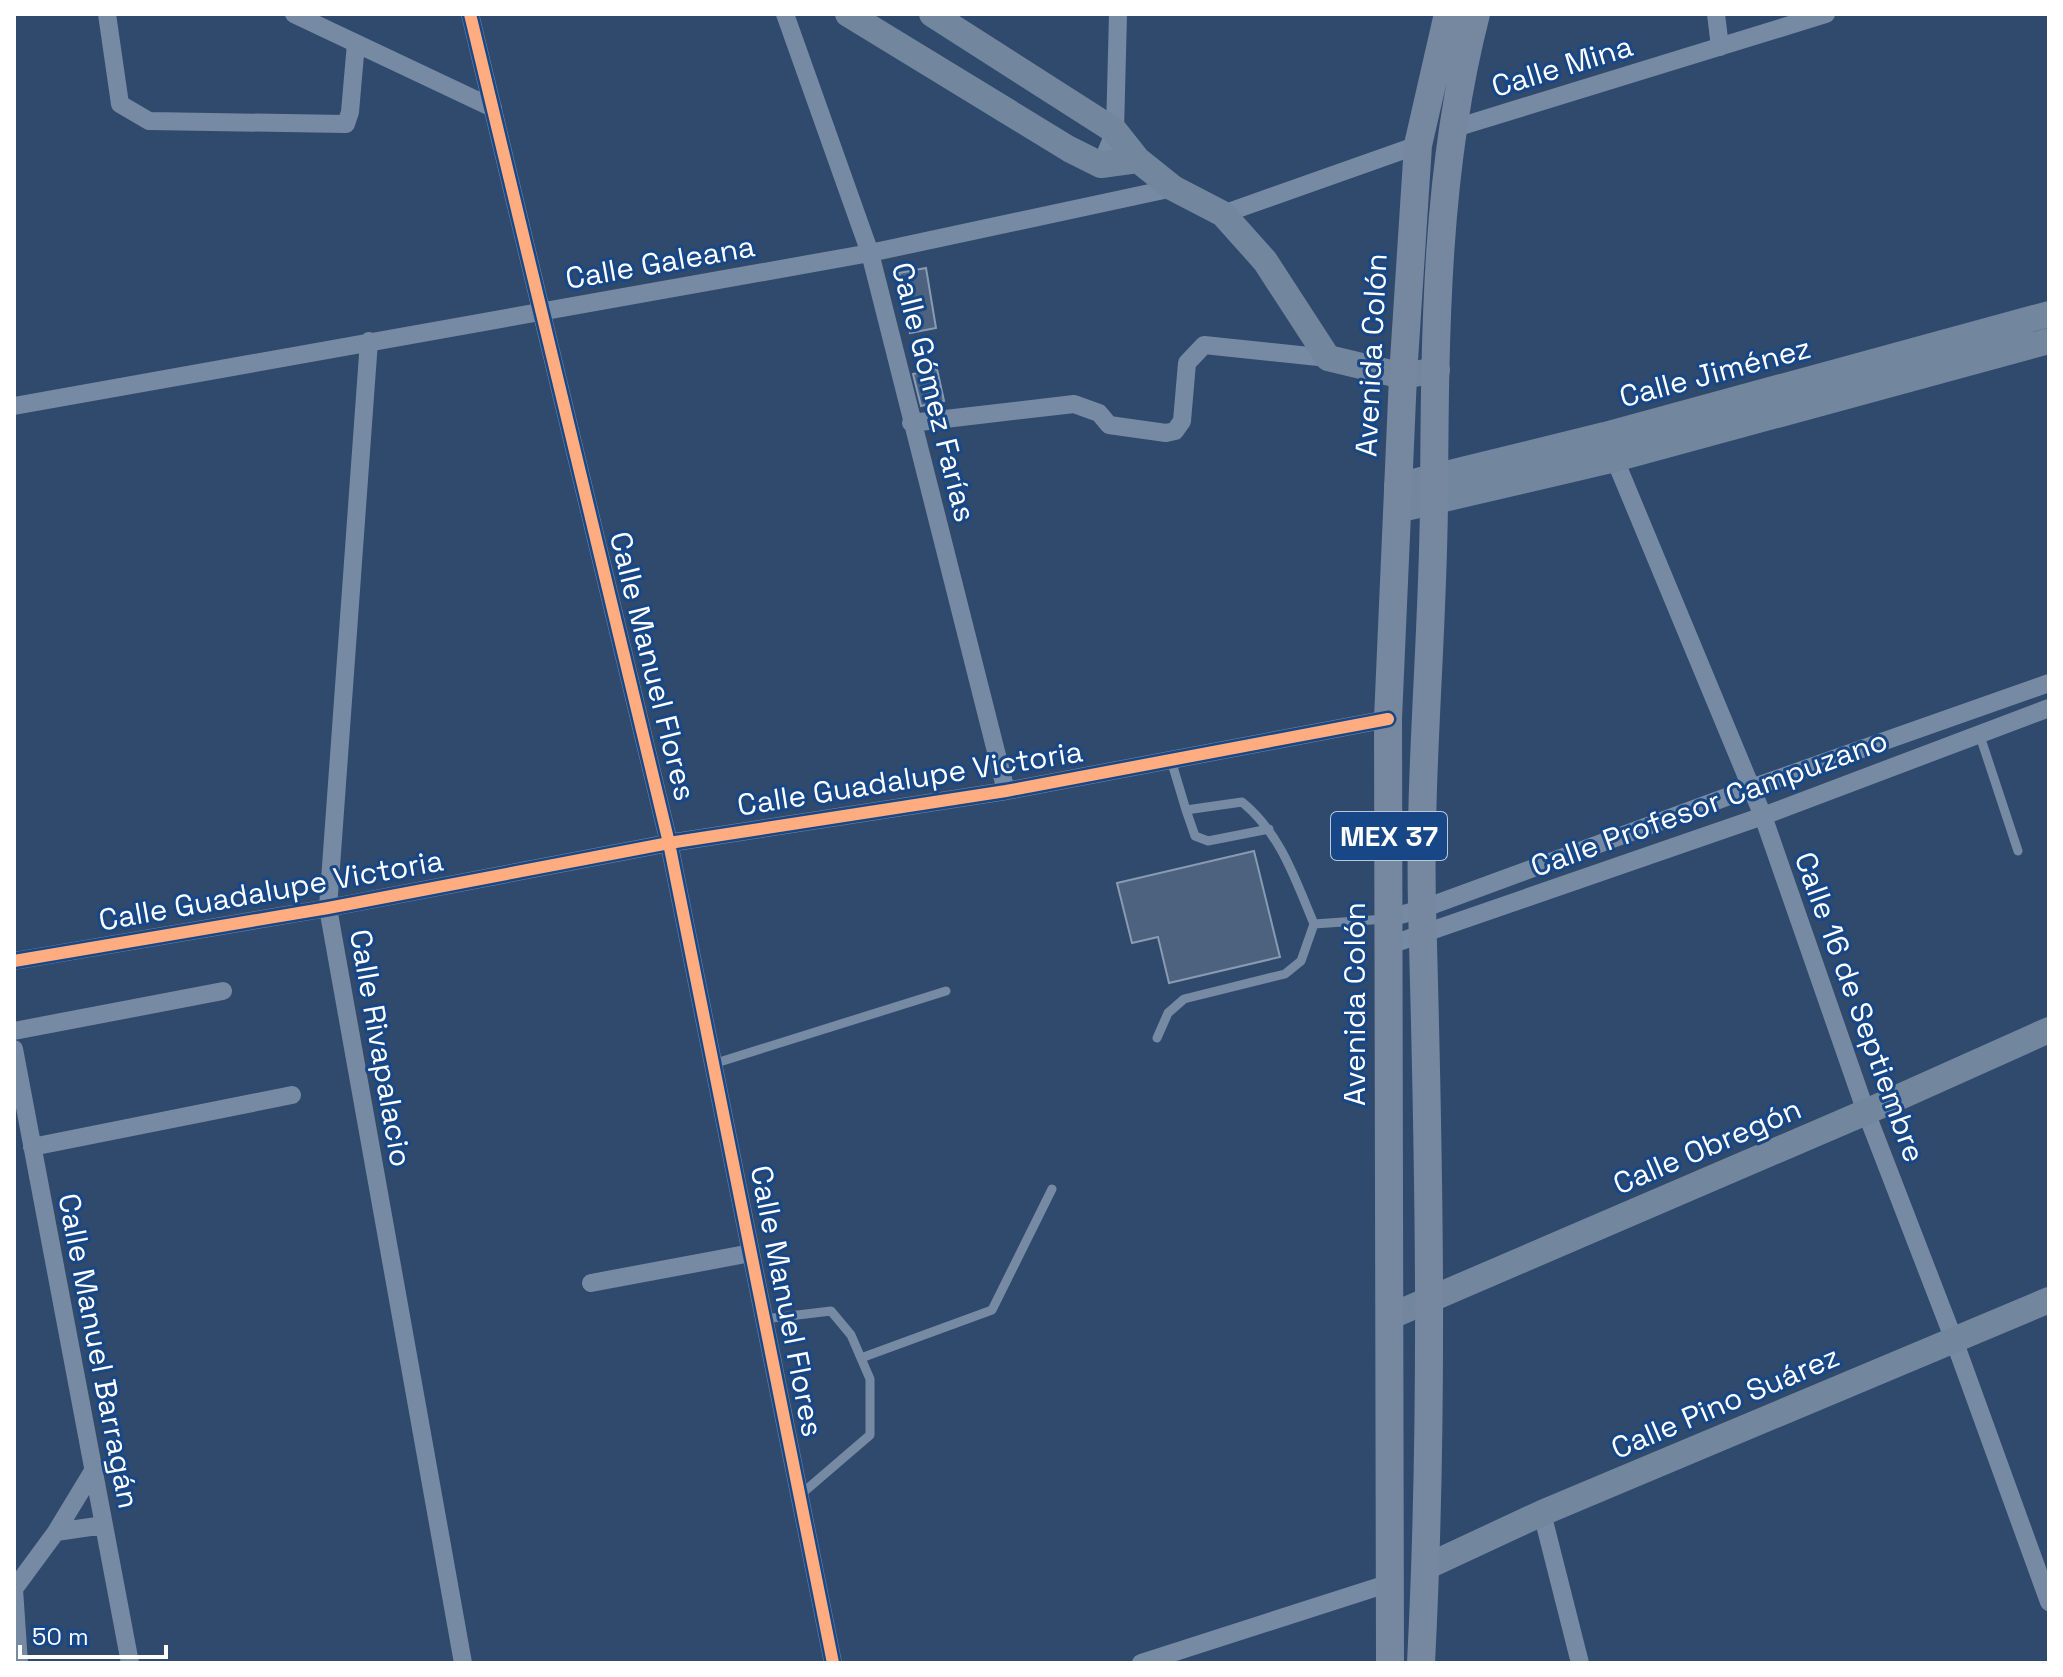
<svg xmlns="http://www.w3.org/2000/svg" width="2063" height="1677" font-family="'Space Grotesk',sans-serif">
<style>
.building{fill:#4d627e;stroke:#8a9bb1;stroke-width:2}
.lines{fill:none;stroke-linecap:round;stroke-linejoin:round}
.lane{stroke:#778aa3;stroke-width:9}
.street{stroke:#778aa3;stroke-width:18}
.secondary{stroke:#72869e;stroke-width:26}
.primary{stroke:#7687a0;stroke-width:28}
.cycleway-casing{stroke:#174786;stroke-width:17}
.cycleway{stroke:#ffac80;stroke-width:12}
.labels{text-anchor:middle;dominant-baseline:central;stroke-width:6;stroke-linejoin:round;paint-order:stroke}
.shield{fill:#174786;stroke:#b9c8db;stroke-width:2}
.shield-label{font-size:28px;font-weight:bold;fill:#fff}
.street-label{font-size:30px;fill:#fff;stroke:#174786}
</style>
<rect width="100%" height="100%" fill="#304a6d"/>
<path class="building" d="M926,268l10,60 -26,5 -11,-60z
M937,369l7,32 -23,5 -8,-32z
M1254,851l26,106 -111,26 -11,-46 -26,6 -15,-60z"/>
<g class="lines">
<path class="lane" d="M1979,733l39,118
M1171,760l15,50 56,-8c39,32 53,77 72,122
M1186,810l9,26 13,5 61,-12
M1157,1038l11,-25 16,-14 101,-25 16,-13 13,-37 72,-5
M713,1064l233,-73
M764,1319l67,-8 20,24 19,44v56l-71,61
M861,1358l131,-48 60,-121"/>
<path class="street" d="M107,14l13,90 29,17 197,3 4,-12 6,-69
M294,14l199,94
M470,14l199,829 164,820
M785,14l85,239 136,538
M1716,14l4,33
M1452,129l374,-115
M1101,165l14,-34 3,-117
M1223,214l195,-69
M369,341l-41,567 135,755
M14,406l856,-153 303,-65
M911,423l163,-19 25,9 10,12 57,8 9,-2 7,-10 5,-58 17,-18 124,13
M1611,450l152,366 103,296 88,228 95,262
M1389,918l33,-9 329,-121 298,-105
M1387,946l376,-130 286,-108
M14,961l314,-53 341,-65 337,-52 382,-72
M14,1031l209,-40
M14,1049l116,614
M32,1147l260,-52
M591,1283l160,-30
M1542,1513l38,150
M56,1532l37,-61
M14,1589l42,-57 48,-7
M14,1589l5,74
M1141,1663l249,-80"/>
<path class="secondary" d="M848,14l221,135 32,16 37,-5
M932,14l183,117 23,29 35,28 50,26 42,47 63,97 75,18 34,-6
M1397,486l208,-51 444,-121
M1397,510l218,-51 434,-118
M1389,1317l477,-205 183,-82
M1426,1567l116,-54 507,-213"/>
<path class="primary" d="M1390,1663l-2,-944 15,-343 15,-231 30,-131
M1421,1663c13,-251 8,-504 1,-756 -3,-135 11,-271 12,-406 1,-163 1,-329 42,-487"/>
<g class="cycleway-casing">
<path id="cycleway" d="M470,14l199,829 164,820
M14,961l314,-53 341,-65 337,-52 382,-72"/>
</g>
<use href="#cycleway" class="cycleway"/>
</g>
<g class="labels">
<rect class="shield" x="1331" y="812" width="116" height="48" rx="6"/>
<g class="shield-label">
<text x="1389" y="836">MEX 37</text>
</g>
<g class="street-label">
<text transform="translate(1562 66) rotate(-17)">Calle Mina</text>
<text transform="translate(660 262) rotate(-10)">Calle Galeana</text>
<text transform="translate(1371 355) rotate(-87)">Avenida Colón</text>
<text transform="translate(1715 372) rotate(-15)">Calle Jiménez</text>
<text transform="translate(934 392) rotate(76)">Calle Gómez Farías</text>
<text transform="translate(653 666) rotate(76)">Calle Manuel Flores</text>
<text transform="translate(910 778) rotate(-9)">Calle Guadalupe Victoria</text>
<text transform="translate(1709 803) rotate(-20)">Calle Profesor Campuzano</text>
<text transform="translate(271 890) rotate(-10)">Calle Guadalupe Victoria</text>
<text transform="translate(1354 1004) rotate(-90)">Avenida Colón</text>
<text transform="translate(1860 1007) rotate(70)">Calle 16 de Septiembre</text>
<text transform="translate(381 1048) rotate(80)">Calle Rivapalacio</text>
<text transform="translate(1707 1146) rotate(-23)">Calle Obregón</text>
<text transform="translate(787 1301) rotate(79)">Calle Manuel Flores</text>
<text transform="translate(99 1351) rotate(79)">Calle Manuel Barragán</text>
<text transform="translate(1725 1402) rotate(-23)">Calle Pino Suárez</text>
</g>
</g>
<rect width="2063" height="1677" fill="none" stroke="#ffffff" stroke-width="32"/>
<path d="M20 1645v12h146v-12" fill="none" stroke="#ffffff" stroke-width="4"/>
<text x="32" y="1645" font-size="24" fill="#ffffff" stroke="#174786" stroke-width="6" paint-order="stroke">50 m</text>
</svg>
